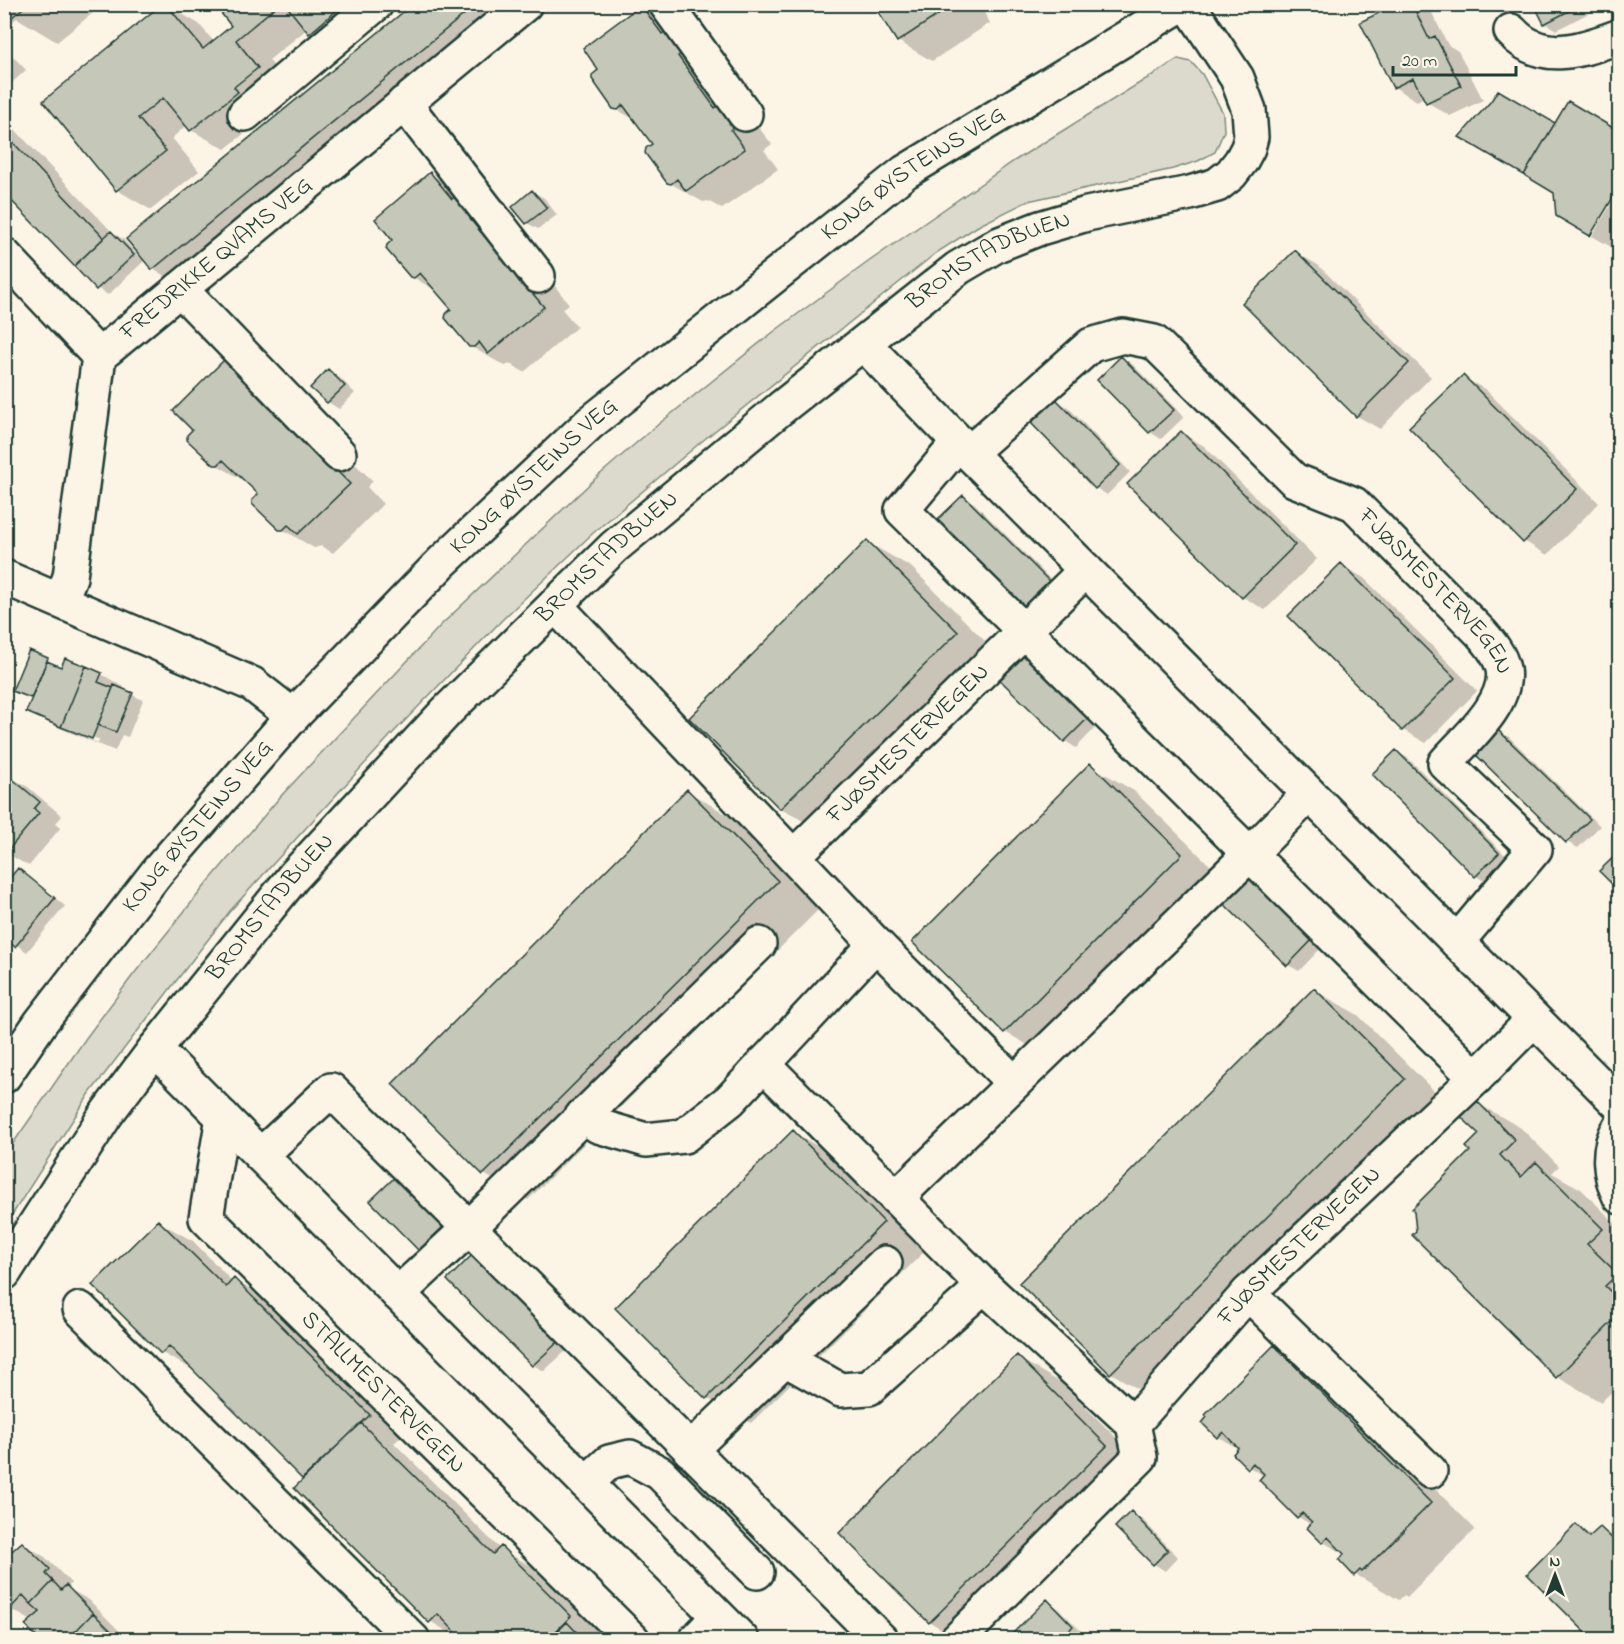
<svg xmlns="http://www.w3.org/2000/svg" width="1624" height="1644" font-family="'Indie Flower',sans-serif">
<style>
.green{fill:#dcdacc;stroke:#7e8c80;stroke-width:1.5}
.shadow{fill:#0003;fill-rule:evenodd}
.building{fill:#c5c7b9;stroke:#1f3d34;stroke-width:1.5}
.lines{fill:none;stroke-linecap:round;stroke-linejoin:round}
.minor-casing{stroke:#1f3d34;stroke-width:38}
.major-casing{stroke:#1f3d34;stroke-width:38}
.minor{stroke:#fcf5e5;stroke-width:33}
.major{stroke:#fcf5e5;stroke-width:33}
.labels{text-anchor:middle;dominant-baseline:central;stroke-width:6;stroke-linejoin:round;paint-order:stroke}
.street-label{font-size:24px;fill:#1f3d34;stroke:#fcf5e5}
</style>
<rect width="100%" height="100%" fill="#fcf5e5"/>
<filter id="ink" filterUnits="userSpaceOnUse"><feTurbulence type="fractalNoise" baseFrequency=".0167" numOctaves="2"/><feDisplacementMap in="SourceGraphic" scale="12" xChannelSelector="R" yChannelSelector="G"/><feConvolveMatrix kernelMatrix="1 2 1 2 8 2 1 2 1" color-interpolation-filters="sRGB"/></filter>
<g filter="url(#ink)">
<path class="green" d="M1178,59l13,3 11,12 21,39 1,18 -9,21 -17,9 -25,8 -145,32 -50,25 -42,27 -235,189 -109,92 -89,85 -112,116 -161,176 -140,182 -85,133v-71l81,-117 47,-63 71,-88 76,-90 162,-173 156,-148 52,-45 122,-98 96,-71 146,-101z"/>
<path class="shadow" d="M4,4h100l-47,38 -40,-24 -13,10z
M165,4l34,20 15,18 19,-16 -17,-22h166l8,10 -46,38 -37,-23 -38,31 22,28 -20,24 -46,37 -34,-19 -4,-5 -15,13 27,33 -48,39 -34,-20 -72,-88z
M416,4h94l-323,285 -34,-20 -8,-9 -37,35 -11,-7 -93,-98v-72l110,116 9,5 18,20z
M874,4h105l11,19 -58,38 -34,-20z
M1392,4h53l-14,7 17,34 10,6 25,49 -33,16 -23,-14 -3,-5 -7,4 -23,-14 -32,-64 31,-16z
M1536,4h56l3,6 -39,20 -11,-7z
M641,6l34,20 97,118 -8,6 14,19 -56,40 -14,-8 -5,1 -35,-20 -14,-37 -17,-24 -23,-13 -14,-38z
M4,47l22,23 -22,20z
M1555,125l65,8v50z
M430,174l34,20 66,77 24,14 15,19 -7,5 15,18 -53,45 -14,-8 -5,2 -35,-20 -17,-37 -15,-17 -27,-16 -17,-36z
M1620,189v49l-7,10 -21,-12z
M533,192l11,6 13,17 -19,14 -11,-6z
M1295,252l23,13 113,112 -51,52 -23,-13z
M4,268l13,13 -13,12z
M1121,358l11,6 52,53 -23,22 -11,-7 -51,-52z
M329,371l11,7 15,15 -16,16 -11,-7z
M1463,377l23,13 113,113 -52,52 -23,-14z
M1057,401l11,6 62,65 -23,23 -11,-7 -63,-65z
M1181,433l23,13 113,113 -52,51 -22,-13z
M189,439l136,7 30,18 18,17 -6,6 16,17 -50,49 -12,-7 -7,2 -34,-20 -20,-34 -10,-10 -35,-20z
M963,497l11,6 86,86 -24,24 -11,-7 -86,-86z
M867,542l44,25 91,91 -177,176 -44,-26 -90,-90z
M1341,565l23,13 113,113 -51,52 -23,-13z
M47,660l11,8 43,6 23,13 -2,3 21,10 -15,37 -6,-2 -7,16 -65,-27 -22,-13 5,-12 -19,-9zM50,720l50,20 -2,3 -48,-20z
M1037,663l62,61 -23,24 -11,-7z
M1498,731l11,6 91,89 -22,22 -11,-6z
M1397,752l11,6 102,102 -23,23 -11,-7 -102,-102z
M1090,765l44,26 91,89 -176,177 -44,-25z
M4,774l24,13 34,29 -6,7 5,4 -32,39 -25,-14z
M687,791l44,26 90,90 -293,293 -44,-26 -90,-90z
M18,870l11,7 36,29 -38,46 -23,-16z
M1249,879l11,7 62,61 -23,24 -11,-6z
M1314,990l44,25 90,90 -293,294 -44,-26z
M1477,1103l44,25 38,38 -7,7 29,16 39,39v156l-19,18 -44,-25 -85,-226 9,-17z
M793,1132l45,26 90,90 -177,175 -44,-25z
M406,1185l48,49 -23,22 -11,-6 -48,-49z
M159,1222l34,19 40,41 1,-2 34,20 135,135 -9,8 106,106 35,19 69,68 -4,4h-139l-31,-19 -125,-142 -108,-107 -35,-19z
M472,1257l11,6 85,86 -24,22 -11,-6 -84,-85z
M1275,1347l44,26 156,156 -68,68 -3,-2 -5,5 -44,-26 -9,-19 -23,-13 -11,-17 -14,-8 -37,-37 3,-4 -15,-9 -10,-18 -21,-12z
M1017,1357l44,26 90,89 -169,168h-22l-30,-18z
M1131,1513l11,6 36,38 -13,14 -11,-7 -37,-37z
M1577,1526l16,10 7,-8 20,12v100z
M22,1543l23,14 26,26 -4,5 22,12 39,40h-86l-10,-19 -22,-12z
M1047,1601l11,7 25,25 -6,7h-69z"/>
<path class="building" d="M4,4h24l-16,13 -8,-9z
M162,4h4l37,45 28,-23 -17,-22h65l-43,36 22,28 -24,19 4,5 -48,39 -27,-33 -25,20 28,33 -50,40 -73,-90z
M285,4h59l-35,30z
M413,4h64l-325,266 -26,-31z
M873,4h82l-58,38z
M1390,4h22l17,35 6,-3 26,50 -35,17 -13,-25 -20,10 -33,-66 31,-15z
M1534,4h48l-38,20z
M641,5l21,29 7,-6 16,22 -7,6 37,52 8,-6 16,22 -8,6 14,19 -59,42 -9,-12 -6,5 -4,-1 -22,-30 1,-5 6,-4 -29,-39 -5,5 -5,-1 -21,-30v-4l6,-5 -15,-22z
M1498,90l57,33 -31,52 -65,-38 32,-36z
M1568,101l52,31v32l-7,10 7,4v8l-30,50 -34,-20 -2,-23 -30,-18z
M4,133l100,105 -30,28 -70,-73z
M430,172l22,27 7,-6 17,21 -6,5 74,88 -56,47 -9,-12 -5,5h-5l-24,-29 1,-4 5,-5 -31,-36 -6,5 -4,-1 -24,-28 1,-4 5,-5 -17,-21z
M532,190l15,18 -21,16 -14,-17z
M111,231l23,24 -38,35 -22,-24z
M1295,250l114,113 -53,54 -114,-114z
M1121,356l53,54 -25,23 -52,-53z
M225,359l125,125 -52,50 -10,-9 -5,5h-4l-27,-26v-4l6,-6 -35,-34 -5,5h-4l-27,-25v-5l5,-5 -19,-19z
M328,369l17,17 -18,17 -17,-15z
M1463,375l114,114 -54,54 -114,-116z
M1056,399l64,66 -25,24 -64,-66z
M1181,431l114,114 -53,53 -115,-114z
M963,495l87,87 -26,25 -87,-87z
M867,540l91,92 -178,177 -91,-91z
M1341,563l114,115 -53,53 -114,-115z
M29,650l19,8 -17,40 -19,-7z
M1025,654l64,63 -25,25 -64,-62z
M65,658l21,8 -25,61 -35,-15 21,-51 14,6z
M86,666l16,7 -4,9 15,6 -21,51 -31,-12z
M114,685l19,8 -17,39 -18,-7z
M1497,729l93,90 -24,24 -92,-90z
M1396,750l103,103 -24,24 -103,-103z
M1090,763l92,91 -178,179 -92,-91z
M4,772l36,30 -6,7 5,4 -34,41z
M687,789l91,92 -295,294 -91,-91z
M1620,851v41l-21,-21z
M18,868l37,30 -40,49 -11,-9v-53z
M1248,877l64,63 -25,26 -64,-63z
M1314,988l91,91 -295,295 -91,-91z
M1477,1101l38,39 -15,15 21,22 15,-15 67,67 -16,15 31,30 -13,12 15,15v13l-64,64 -144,-143 4,-4 -2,-20 -2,-2 58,-58 -4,-4 13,-13 -18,-17z
M793,1130l91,92 -178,177 -91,-91z
M395,1177l49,49 -25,25 -49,-50z
M158,1220l68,67 8,-9 136,137 -68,64 -133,-133 -8,8 -69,-69z
M472,1255l86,87 -26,24 -85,-86z
M1274,1345l157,158 -69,69 -2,-2 -6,6 -15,-16 5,-6 -16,-17 -6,6 -15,-15 5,-6 -10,-9 -5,5 -38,-38 5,-6 -11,-11 -5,6 -15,-15 5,-6 -15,-16 -6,6 -15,-15 5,-6 -2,-2z
M1017,1355l90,91 -178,177 -90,-90z
M361,1423l132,131 8,-8 70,70 -24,24h-84l-25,-26 -9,9 -135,-135z
M1131,1511l37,39 -15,15 -38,-38z
M1576,1524l13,13 11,-10 20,19v12l-6,5 6,5v72h-27l-66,-66z
M22,1542l28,27 -4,5 7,7 -22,23 -8,-9 -14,15 -5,-5v-47z
M53,1581l8,9 5,-5 27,28 -26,27h-28l-14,-15 15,-13 -9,-8z
M1047,1599l26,27 -13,14h-54z
M93,1613l27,27h-53z
M567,1622l17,18h-35z"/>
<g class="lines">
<g class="minor-casing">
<g id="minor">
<path d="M666,4l79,110"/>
<path d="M1511,31c30,34 72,19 109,5"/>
<path d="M404,103l134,173"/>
<path d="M245,114l131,-110"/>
<path d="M4,255l95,101"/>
<path d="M180,289l159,165"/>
<path d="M864,344l105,109 651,652"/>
<path d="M959,442l-57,68 574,568"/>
<path id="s1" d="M969,453l122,-108 32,-9 31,6 140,138 60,24 127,129c9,10 19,22 22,36 6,34 -37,70 -58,94l90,86 -78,93"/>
<path d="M4,577l248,107 41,32"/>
<path id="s2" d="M61,600l9,-23 29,-221 426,-352"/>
<path d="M555,605l321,339 138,139"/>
<path id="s3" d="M794,856l292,-286"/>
<path d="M155,1049l587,591"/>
<path d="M763,1064l221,222"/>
<path d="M583,1115l15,11 48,14 38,-4 46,-36 146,-156"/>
<path id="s4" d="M223,1117l-17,101 427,422"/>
<path d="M1620,1127c-14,21 -11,48 0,70"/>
<path d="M261,1155l70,-65 550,550"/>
<path d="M896,1198l353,-343 60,-61"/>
<path id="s5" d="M4,1273l103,-160 48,-64 139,-173 153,-165 167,-164 167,-139 177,-140 39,-23 43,-17 47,-14 103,-21 27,-8 14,-11 10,-13 7,-13 3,-11 -2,-27 -12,-32 -49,-74"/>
<path d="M1248,1293l182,178"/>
<path d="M398,1294l71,-66 290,-284"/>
<path d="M80,1309l333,331"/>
<path d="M785,1359l55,31 29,-2 115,-102 149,138 7,33 -183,183"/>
<path id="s6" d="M1133,1424l115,-131 228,-215 58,-59"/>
<path d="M690,1450l195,-187"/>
<path d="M586,1483l23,-21 21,-5 30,16 97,99"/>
<path d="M696,1640l22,-23"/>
</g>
</g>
<g class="major-casing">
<g id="major">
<path id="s7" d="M4,1076l37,-54 116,-150 136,-156 149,-154 148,-139 315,-251 277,-168"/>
</g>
</g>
<use href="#minor" class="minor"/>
<use href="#major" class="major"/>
</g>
</g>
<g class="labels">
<g class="street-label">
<text stroke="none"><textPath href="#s7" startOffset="1288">KONG ØYSTEINS VEG</textPath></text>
<text stroke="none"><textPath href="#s2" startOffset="400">FREDRIKKE QVAMS VEG</textPath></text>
<text stroke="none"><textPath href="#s5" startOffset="1425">BROMSTADBUEN</textPath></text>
<text stroke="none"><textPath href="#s7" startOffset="802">KONG ØYSTEINS VEG</textPath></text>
<text stroke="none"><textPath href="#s5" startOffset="939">BROMSTADBUEN</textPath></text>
<text stroke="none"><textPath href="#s1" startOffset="609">FJØSMESTERVEGEN</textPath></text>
<text stroke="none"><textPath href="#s3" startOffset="160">FJØSMESTERVEGEN</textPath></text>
<text stroke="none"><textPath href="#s7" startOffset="316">KONG ØYSTEINS VEG</textPath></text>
<text stroke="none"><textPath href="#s5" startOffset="453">BROMSTADBUEN</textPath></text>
<text stroke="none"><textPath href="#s6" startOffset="244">FJØSMESTERVEGEN</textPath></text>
<text stroke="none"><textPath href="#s4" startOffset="351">STALLMESTERVEGEN</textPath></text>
</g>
</g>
<rect width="1624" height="1644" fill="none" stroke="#fcf5e5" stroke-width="24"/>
<rect x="12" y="12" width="1600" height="1620" fill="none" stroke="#1f3d34" stroke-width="2" filter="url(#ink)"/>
<g transform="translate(1555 1575)" stroke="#fcf5e5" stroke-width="4.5" paint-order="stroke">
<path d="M0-4.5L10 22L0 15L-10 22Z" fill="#1f3d34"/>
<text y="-9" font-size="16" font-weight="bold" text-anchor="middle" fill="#1f3d34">N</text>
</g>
<path d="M1393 66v9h123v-9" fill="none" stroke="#1f3d34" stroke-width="3"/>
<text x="1402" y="66" font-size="18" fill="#1f3d34" stroke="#fcf5e5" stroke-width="4.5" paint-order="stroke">20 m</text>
</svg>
